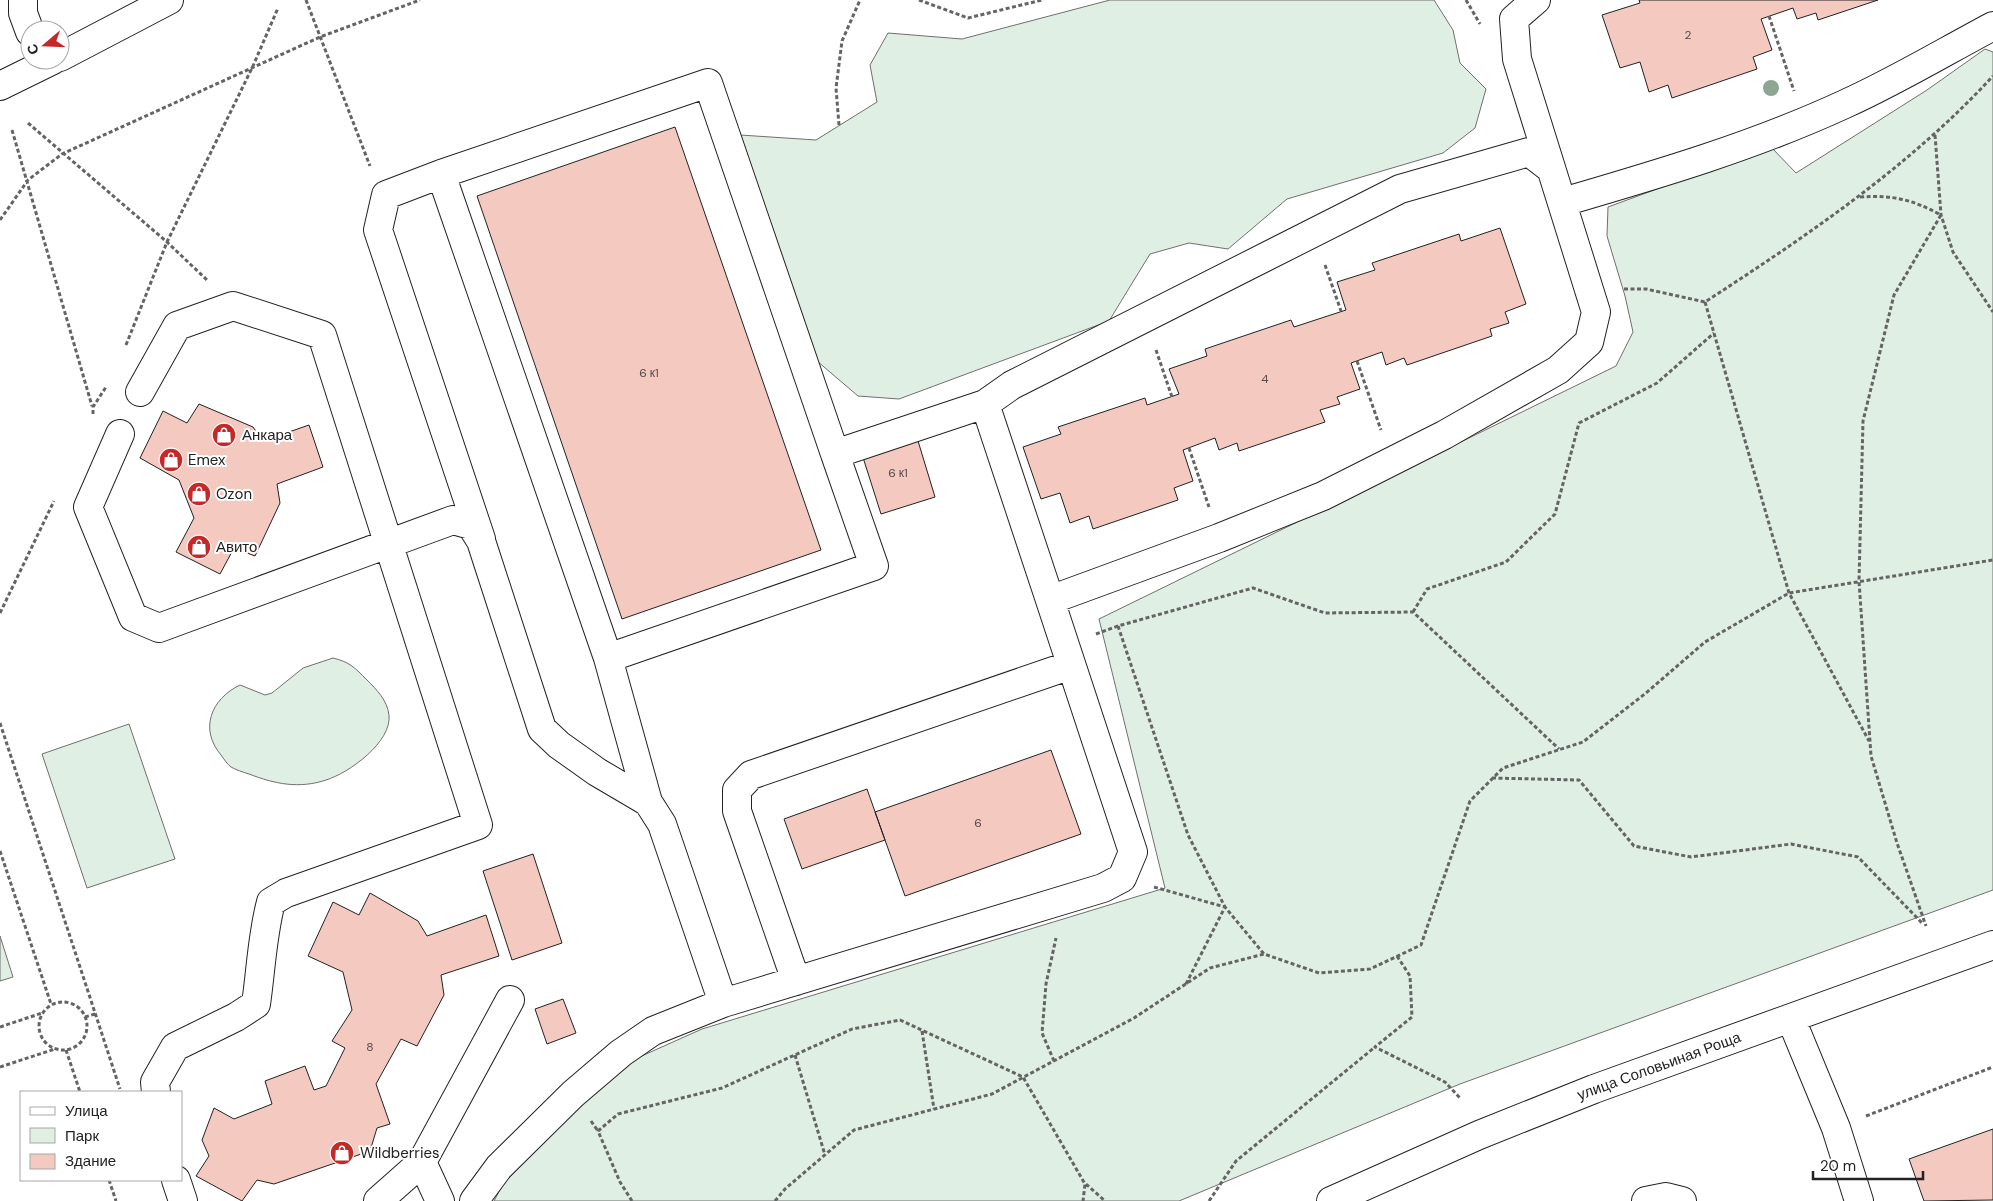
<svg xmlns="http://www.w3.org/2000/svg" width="1993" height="1201" font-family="'DM Sans',sans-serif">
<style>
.green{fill:#e0efe3;stroke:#6f6f6f}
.building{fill:#f3c9c0;stroke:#222}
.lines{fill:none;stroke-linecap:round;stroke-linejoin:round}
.minor-casing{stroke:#222;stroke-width:30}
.major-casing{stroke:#222;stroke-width:30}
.path{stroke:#646464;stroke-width:3;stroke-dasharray:4 2.5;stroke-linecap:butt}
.minor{stroke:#fff;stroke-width:28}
.major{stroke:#fff;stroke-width:28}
.tree{fill:#8da692}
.labels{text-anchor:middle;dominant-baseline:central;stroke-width:4;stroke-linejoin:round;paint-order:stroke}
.number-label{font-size:12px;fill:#564c4a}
.poi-label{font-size:15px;fill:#222;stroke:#fff;text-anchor:start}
.street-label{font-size:15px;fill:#222;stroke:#fff}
</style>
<rect width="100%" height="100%" fill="#fff"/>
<path class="green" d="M1110,0h324l19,30 7,33 26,26 -11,39 -32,25 -156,46 -59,50 -39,-6 -39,11 -41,67 -210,78 -41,-3 -48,-41 -70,-220 76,5 61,-38 -7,-37 18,-32 74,6z
M1985,49l8,3v838l-533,194 -281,117h-685l9,-17 65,-66 58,-55 76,-34 463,-141 -66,-269 517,-253 17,-34 -8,-36 -18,-60 1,-29 163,-60 25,26 131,-83z
M333,658c17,4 22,10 34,22 10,10 20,20 22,35 3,27 -40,58 -63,65 -27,9 -51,4 -77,-6 -6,-2 -13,-4 -18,-7 -4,-3 -7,-8 -10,-12 -22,-26 -10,-56 19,-70l25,10 7,-2 31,-25z
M129,724l46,135 -88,29 -45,-134z
M0,936l13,41 -13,4z"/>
<path class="building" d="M1639,0h239l-60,20 -2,-7 -19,6 -4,-11 -32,11 11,31 -19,7 4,12 -85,29 -4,-13 -19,7 -9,-30 -20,6 -18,-53 38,-12z
M675,127l146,423 -199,69 -145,-423z
M1500,228l26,76 -21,8 4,11 -19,6 2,7 -85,29 -3,-7 -18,7 -4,-13 -31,11 9,26 -23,8 3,7 -20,6 5,12 -86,29 -2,-8 -18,7 -4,-12 -32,12 10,31 -19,7 4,12 -85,29 -4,-13 -19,7 -10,-30 -19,6 -18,-52 38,-13 -3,-7 87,-29 2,7 32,-11 -10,-25 38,-13 -2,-7 86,-29 3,7 52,-17 -9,-28 38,-12 -3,-7 87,-29 2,7z
M199,404l54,23 10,14 46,-16 14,42 -46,17 3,19 -25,53 -21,-8 -14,26 -44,-22 18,-34 -15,-38 -39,-22 23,-47 24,12z
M915,431l20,66 -54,17 -21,-66z
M1051,750l30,84 -176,62 -30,-84z
M867,789l18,51 -83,29 -18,-50z
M533,854l29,89 -50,17 -29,-89z
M370,893l48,28 9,15 59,-21 13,41 -58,19 3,20 -27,51 -16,-7 -25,45 14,40 -13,4 -7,23 -96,33 -17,-4 -15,21 -46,-25 13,-20 -7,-16 12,-32 20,11 38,-15 -7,-23 40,-15 9,24 12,-4 19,-38 -13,-7 20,-31 -9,-38 -35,-16 25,-54 26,13z
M563,999l13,34 -29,11 -12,-35z
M1993,1129v71l-69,1 -15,-42z"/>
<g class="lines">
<g class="minor-casing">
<path id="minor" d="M441,174l-55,21 -8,35 103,309
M1563,202c96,-28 191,-56 282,-98 51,-23 99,-52 148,-78
M140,392l37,-66 56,-20 89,29 156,490 -192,68 -15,9c-9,34 -10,68 -15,102l-20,13 -61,30 -20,35 1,10
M120,434l-32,73 45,110 26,11 294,-108 18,5 10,16 61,188 17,16 38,27 51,30 14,22 61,179
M835,454l-127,-371 -267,91 167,484 266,-92 -39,-112 150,-50
M1050,600l-65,-196 27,-19 388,-196 129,-37 22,17
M608,658l40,144
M796,981l-59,-170v-21l14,-15 320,-110
M1791,1019l45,109 23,73
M422,1162l18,39
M176,1180l7,21
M378,1201l44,-39 88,-162
M474,1201l25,-34 74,-73 48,-41 32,-22 70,-28 380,-115 19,-10 11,-26 -83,-252 169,-62 104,-42 121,-61 114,-65 31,-28 7,-30 -79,-253 -3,-40 22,-19
M1331,1201l148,-66 115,-46 399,-144
M1646,1201l20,-4 16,4"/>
</g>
<g class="major-casing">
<path id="major" d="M23,0v13l7,19
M60,57l109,-57
M0,86l53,-26"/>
</g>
<path class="path" d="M306,0l64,166
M919,0l49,18 74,-18
M1466,0l14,24
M1769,16l25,75
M28,123l139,119 41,39
M839,125l-3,-37 6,-47 18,-41
M12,130l80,276
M1935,135l6,80 12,37 40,60
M1860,197c33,-2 51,2 81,18l-47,80 -31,126 -4,160 12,175 26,87 29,83
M0,220l28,-40 34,-26 258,-117 100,-37
M1325,265l16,46
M1624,289h22l59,13c103,-67 204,-135 288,-226
M1705,302l84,291 80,148
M126,345l41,-103 86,-176 25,-58
M1156,350l16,47
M1357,361l24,69
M93,414v-7l13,-20
M1189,448l20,59
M1413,612l14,-23 79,-27 49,-48 24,-91 78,-40 57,-50
M0,613l54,-112
M1118,626l70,209 37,72
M1096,634l22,-8 135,-38 72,25 88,-1 146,137
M0,723l120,366
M1492,778l87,2 55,66 57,11 100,-13 67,13 65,67
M0,851l51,153
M1154,887l71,20
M1397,956l13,20 2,41 -37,30 70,35 15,16
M1186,984l39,-77 39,47
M39 1026a24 24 0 1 1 48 0a24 24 0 1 1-48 0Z
M85,1017l10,-3
M0,1027l42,-14
M922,1031l12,78
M66,1050l14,42
M795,1055l30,100
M1054,1061l-12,-28 4,-49 10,-46
M0,1067l55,-18
M1866,1116l127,-49
M591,1121l7,10
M109,1180l7,21
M1086,1184l19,17
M632,1201l-12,-19 -22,-51 20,-17 104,-26 130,-59 48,-9 123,57 62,107 -2,17
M775,1201l10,-12 69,-59 138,-36 142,-76 76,-50 54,-14 55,19 51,-4 51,-24 49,-144 33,-33 80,-26 63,-49 59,-51 84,-49 204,-33
M1209,1201l27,-40 139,-114"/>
<use href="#minor" class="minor"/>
<use href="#major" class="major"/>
</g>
<circle class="tree" cx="1771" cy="88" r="8"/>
<defs>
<g id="shop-disc" transform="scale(1.25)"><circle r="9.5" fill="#c62828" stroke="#fff"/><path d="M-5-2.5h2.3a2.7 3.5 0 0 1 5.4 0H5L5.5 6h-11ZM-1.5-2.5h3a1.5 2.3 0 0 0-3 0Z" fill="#fff"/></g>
</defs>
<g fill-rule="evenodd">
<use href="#shop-disc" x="224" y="435"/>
<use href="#shop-disc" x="171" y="460"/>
<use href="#shop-disc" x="199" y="494"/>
<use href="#shop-disc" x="199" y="547"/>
<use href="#shop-disc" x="342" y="1153"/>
</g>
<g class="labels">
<g class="number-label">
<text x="1688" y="35">2</text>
<text x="649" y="373">6 к1</text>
<text x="1265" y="379">4</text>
<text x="898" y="473">6 к1</text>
<text x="978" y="823">6</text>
<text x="370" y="1047">8</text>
</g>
<g class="poi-label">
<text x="242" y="435">Анкара</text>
<text x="188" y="460">Emex</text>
<text x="216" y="494">Ozon</text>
<text x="216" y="547">Авито</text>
<text x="360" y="1153">Wildberries</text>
</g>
<g class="street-label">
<text transform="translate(1659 1066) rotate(-20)">улица Соловьиная Роща</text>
</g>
</g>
<rect x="20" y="1091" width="162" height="90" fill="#ffffff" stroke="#a7a7a7"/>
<rect x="30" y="1107" width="25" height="8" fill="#ffffff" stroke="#a7a7a7"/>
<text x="65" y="1116" font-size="15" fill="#222222">Улица</text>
<rect x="30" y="1128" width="25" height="15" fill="#e0efe3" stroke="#a7a7a7"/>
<text x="65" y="1141" font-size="15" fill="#222222">Парк</text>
<rect x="30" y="1154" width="25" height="15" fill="#f3c9c0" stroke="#a7a7a7"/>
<text x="65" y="1166" font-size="15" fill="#222222">Здание</text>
<g transform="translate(45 45) rotate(251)"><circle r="24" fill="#ffffff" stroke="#a7a7a7"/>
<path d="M0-4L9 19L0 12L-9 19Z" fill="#c62828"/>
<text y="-8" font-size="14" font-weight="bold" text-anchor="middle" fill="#222222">С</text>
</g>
<path d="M1813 1171v8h110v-8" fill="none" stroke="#222222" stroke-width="2.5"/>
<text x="1820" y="1171" font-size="15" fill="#222222" stroke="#ffffff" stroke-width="4" paint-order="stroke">20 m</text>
</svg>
